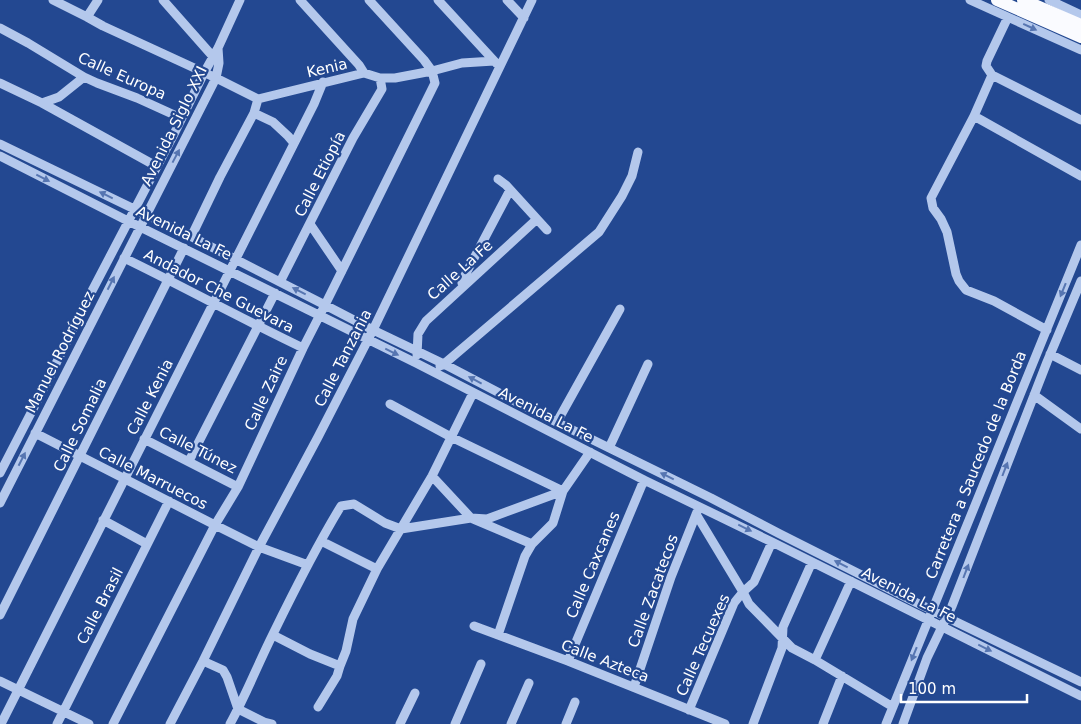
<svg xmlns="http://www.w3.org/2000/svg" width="1081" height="724" font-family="'DejaVu Sans',sans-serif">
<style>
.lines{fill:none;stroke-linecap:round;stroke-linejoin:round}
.minor{stroke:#b4c8ec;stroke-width:9}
.major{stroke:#fafbff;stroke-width:12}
.oneway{fill:#5675b1}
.labels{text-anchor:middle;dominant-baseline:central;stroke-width:4.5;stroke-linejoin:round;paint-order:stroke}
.street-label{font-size:15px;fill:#fff;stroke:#234891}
</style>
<rect width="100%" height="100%" fill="#234891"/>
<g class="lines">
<path class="minor" d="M53,0l34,17
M98,0l-11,17 16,9 113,52 42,21
M163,0l53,60
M300,0l59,65 5,8
M438,0l59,64
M507,0l17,18
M970,0l111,50
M1049,0l32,15
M1008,17l-21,44 -1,5 6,9 -18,41 -43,82 2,10 8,11 6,13 9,42 3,7 7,9 28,11 53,29
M0,28l28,15 56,34 13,6 40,15 44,20
M992,75l89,45
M0,83l42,20 114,63
M258,99l106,-26 16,5h15l37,-7 30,-8 32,-2
M42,103l17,-6 25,-20
M254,113l19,9 15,14 6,7
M974,116l107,60
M0,144l190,92 135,69 48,25 71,34 90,47 177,87 69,36 135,68 166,80
M0,156l128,65 288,142 228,117 128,62 309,154
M498,179l8,6 41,45
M310,224l32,47
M190,236l4,-5 26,-54 34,-64 4,-14
M124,258c60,29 118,61 179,90
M280,282l73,-144 29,-49 -2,-11
M464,285l-2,-2 1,-4 47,-89
M1050,354l31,16
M417,355l1,-21 8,-13 111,-102
M440,366l4,-2 155,-132 23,-36 10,-20 6,-24
M1034,395l47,34
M390,404l61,33 112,54 27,-39
M557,422l63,-113
M35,433l180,92 44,22 49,18
M144,439l94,48
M609,448l39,-84
M189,461l86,-168
M0,473l48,-93 34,-70 91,-174 31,-63 14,-25 22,-48
M432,476l39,42 61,26
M0,503l216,-425 3,-15 -1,-15
M696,514l47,78 6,12 43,44 23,12 78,47
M103,520l44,24
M321,541l56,28 55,-93 41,-83
M0,615l184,-367
M474,626l94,35 157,63
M273,635l37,19 30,12 -3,10 -19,31
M498,635l27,-79 7,-12 21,-21 10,-32
M815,660l36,-79
M203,661l20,9 4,7 11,32 26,13 8,2
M568,661l76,-181
M340,666l6,-15 7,-32 24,-50
M0,681l89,43
M634,687l37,-110 26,-65
M689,710l45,-107 9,-11 11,-10 18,-40
M1,724l313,-620 9,-22
M57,724l112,-223
M113,724l102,-199 23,-38 65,-139 22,-43 110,-222 -3,-12 -8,-11 -55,-60
M170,724l33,-63 56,-114 59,-110 55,-107 159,-330
M230,724c16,-29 28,-60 43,-90 21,-43 43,-87 68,-128l13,-2 31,19 16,6 70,-11 16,1 76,-28
M400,724l15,-31
M455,724l26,-60
M511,724l18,-41
M566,724l9,-22
M753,724l29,-76 1,-21 29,-65
M823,724l19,-48
M886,724l195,-479
M903,724l24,-66 25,-52 95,-244 34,-81"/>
<path class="major" d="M997,0l84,37
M1023,0l58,25"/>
</g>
<defs><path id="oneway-solid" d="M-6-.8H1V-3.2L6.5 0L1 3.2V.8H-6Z" transform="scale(1.25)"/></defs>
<g class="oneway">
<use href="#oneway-solid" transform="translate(1030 27) rotate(25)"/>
<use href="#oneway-solid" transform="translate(176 156) rotate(-62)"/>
<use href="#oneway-solid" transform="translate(43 178) rotate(27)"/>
<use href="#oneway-solid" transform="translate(106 195) rotate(-154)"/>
<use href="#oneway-solid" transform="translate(111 283) rotate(-63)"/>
<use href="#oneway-solid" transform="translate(1063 290) rotate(112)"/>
<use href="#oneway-solid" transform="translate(299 291) rotate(-153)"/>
<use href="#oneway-solid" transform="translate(392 352) rotate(26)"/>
<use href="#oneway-solid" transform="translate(475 380) rotate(-152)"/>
<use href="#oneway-solid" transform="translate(22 459) rotate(-63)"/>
<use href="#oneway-solid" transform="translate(1005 469) rotate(-69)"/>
<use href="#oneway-solid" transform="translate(667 476) rotate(-154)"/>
<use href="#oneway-solid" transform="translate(745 528) rotate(26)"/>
<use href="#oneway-solid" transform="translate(841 564) rotate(-153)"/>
<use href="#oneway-solid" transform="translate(966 571) rotate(-69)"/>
<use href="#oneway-solid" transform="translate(985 648) rotate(26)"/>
<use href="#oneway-solid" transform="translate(914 654) rotate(112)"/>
</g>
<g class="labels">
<g class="street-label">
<text transform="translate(327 68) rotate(-13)">Kenia</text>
<text transform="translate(122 76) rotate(24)">Calle Europa</text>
<text transform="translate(174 126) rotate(-64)">Avenida Siglo XXI</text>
<text transform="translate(320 174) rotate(-63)">Calle Etiopía</text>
<text transform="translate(184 233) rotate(26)">Avenida La Fe</text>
<text transform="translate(460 270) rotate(-42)">Calle La Fe</text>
<text transform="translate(219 291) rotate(27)">Andador Che Guevara</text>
<text transform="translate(60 352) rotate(-63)">Manuel Rodríguez</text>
<text transform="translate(343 358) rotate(-63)">Calle Tanzania</text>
<text transform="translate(266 393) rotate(-65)">Calle Zaire</text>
<text transform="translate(150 397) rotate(-63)">Calle Kenia</text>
<text transform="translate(546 415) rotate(27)">Avenida La Fe</text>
<text transform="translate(80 425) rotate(-64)">Calle Somalia</text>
<text transform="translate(198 450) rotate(27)">Calle Túnez</text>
<text transform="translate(976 465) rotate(-68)">Carretera a Saucedo de la Borda</text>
<text transform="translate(153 478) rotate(27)">Calle Marruecos</text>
<text transform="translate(593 565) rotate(-67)">Calle Caxcanes</text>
<text transform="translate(653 591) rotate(-70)">Calle Zacatecos</text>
<text transform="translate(909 595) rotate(27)">Avenida La Fe</text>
<text transform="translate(100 606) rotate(-63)">Calle Brasil</text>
<text transform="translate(703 645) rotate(-66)">Calle Tecuexes</text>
<text transform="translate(605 661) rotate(21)">Calle Azteca</text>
</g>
</g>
<path d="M901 694v8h126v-8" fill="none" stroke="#ffffff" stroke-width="2.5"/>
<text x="908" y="694" font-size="15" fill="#ffffff" stroke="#234891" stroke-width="4" paint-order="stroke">100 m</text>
</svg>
